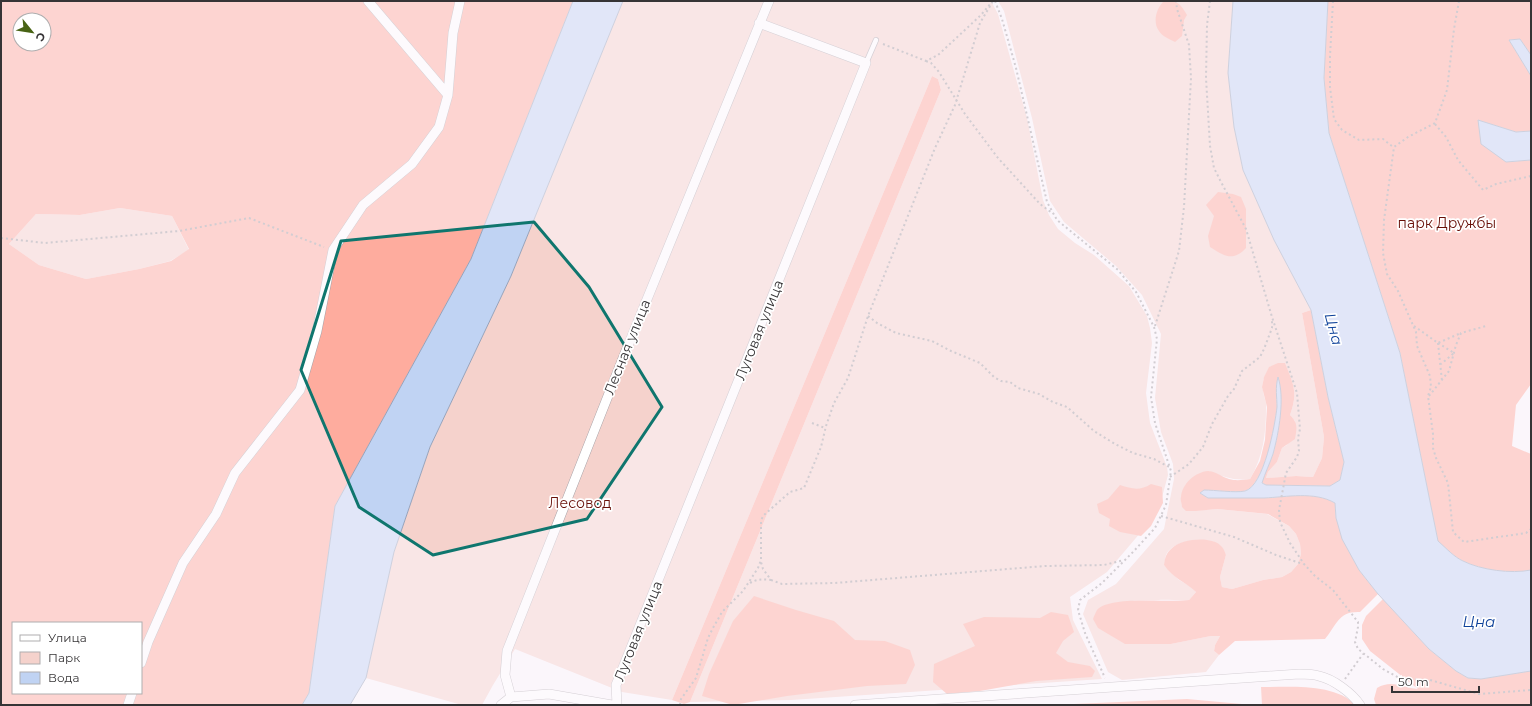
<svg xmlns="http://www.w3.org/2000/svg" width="1532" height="706" font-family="Montserrat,sans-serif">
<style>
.green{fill:#f5d2cc}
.forest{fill:#feac9e;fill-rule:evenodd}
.water{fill:#c0d3f3;stroke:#97a3ba}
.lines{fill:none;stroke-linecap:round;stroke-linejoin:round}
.service-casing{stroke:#a7a2a7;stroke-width:6}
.minor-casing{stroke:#a7a2a7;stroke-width:10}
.path{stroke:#9f9b9f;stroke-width:2;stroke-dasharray:2 3;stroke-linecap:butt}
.service{stroke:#fff;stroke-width:4.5}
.minor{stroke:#fff;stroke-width:9}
.marked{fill:none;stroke:#0f766e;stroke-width:3;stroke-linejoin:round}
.labels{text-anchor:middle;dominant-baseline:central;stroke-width:3.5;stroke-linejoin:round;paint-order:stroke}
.park-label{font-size:14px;fill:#680f07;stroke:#fff}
.street-label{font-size:14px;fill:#363436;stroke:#fff}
.water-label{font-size:15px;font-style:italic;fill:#0f429a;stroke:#fff}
</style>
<rect width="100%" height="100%" fill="#fbf6fb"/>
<path class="green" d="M623,1h368l7,13 29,104 16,82 6,15 9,14 17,14 19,12 35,31 18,30 3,12 2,15 -6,50 4,30 17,44 1,8 -10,37 -51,60 -37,25 3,23 29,59 -311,21 -101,2 251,-612 -3,-11 -6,-3 -260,624 -50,-8 -107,-43 -22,36 -11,20h-20l-96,-27 28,-126 36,-105 81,-171z
M998,1h235l-5,72 6,54 9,43 31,70 37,70 -9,3 22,124 -2,21 -9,19 -17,-1 -30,2 2,-6 9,-10 5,-14 5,-3 8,-24 -5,-6c8,-22 4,-30 -5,-51l-15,3c-7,11 -9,16 -6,29 1,4 3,8 2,12 0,26 -3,49 -16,71 -15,2 -27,-2 -41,-8l-28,26 1,9 5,5 30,-2 50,5 22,12 7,8 4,10 1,10 -3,10 -7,8 -9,5 -19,3 -31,9 -10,-2 -2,-10 6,-22 -13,-14c-14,-2 -40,-1 -47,14 -1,3 -1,7 -2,10l15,15 9,5 8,7 -7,8c-11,1 -20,-1 -31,0 -17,0 -35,1 -51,5l64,39 40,-8h9l-5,9 -1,6 5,4 -13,17 -84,8 -14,-8 -25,-58 5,-14 28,-16 48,-55 10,-50 -1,-15 -12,-32 -6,-34 6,-64 -19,-39 -26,-29 -52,-44 -14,-21 -18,-83 -28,-107z
M120,208l52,8 17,34 -19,11 -31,8 -53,10 -47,-14 -30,-21 27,-30 44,1z"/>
<path class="forest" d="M1,1h572l-102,258 -136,247 -26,187 -7,12h-301zM20,20h24v24h-24zM120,208l52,8 17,33 -18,12 -32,8 -53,10 -47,-14 -30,-21 27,-30 44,1zM13,623h128v70h-128z
M1164,1c14,0 16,2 23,14l-3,5 -2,16 -7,6c-6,-3 -13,-6 -16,-11 -7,-9 -2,-24 5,-30z
M1328,1h203v54l-11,-16 -11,1 22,36v55l-15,1 -38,-12 28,42 25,-2v224l-15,21 -4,41 19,8v116c-20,4 -50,0 -68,-9 -9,-4 -17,-13 -25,-19l-38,-189 -71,-220 -5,-55z
M932,76l6,3 3,11 -251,612 -6,2 -12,-4z
M1218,192l15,2 8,3 5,12v39c-13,14 -22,8 -36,-1l-2,-11 6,-20 -8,-11z
M1311,310l17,87 16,65 -4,18 -10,6 -64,-1 -5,-3c4,-9 9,-19 12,-28 5,-18 12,-59 5,-76 -3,10 -1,19 -1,30 -2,18 -13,79 -33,83 -9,2 -29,-1 -40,-1l-4,3 8,5c19,0 38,0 56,0 24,-1 50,-7 71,5l1,15 23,52 19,24 -18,18c-22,-1 -23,13 -35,27l-90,2 -16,14 -5,-4 1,-6 5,-9h-9l-40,8h-46l-27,-16 -5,-9c1,-3 3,-7 4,-9 13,-15 73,-7 92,-10l7,-8c-12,-11 -22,-13 -32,-27 1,-7 2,-12 8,-17 9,-9 41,-13 50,-1 2,2 3,6 4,8l-6,22 2,10 10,2 31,-9 19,-3 9,-5 7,-8 3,-10 -1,-10 -4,-10 -7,-8 -21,-12 -51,-5 -21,2h-10l-4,-4c0,-3 -2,-7 -1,-10 1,-13 14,-25 27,-26 7,0 14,6 21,8 7,2 13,1 21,0l10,-18 5,-21 2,-33 -5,-20 2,-10 5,-10 9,-4h7c9,22 13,30 5,52 8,8 7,13 5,24l-13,9 -5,14 -9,10 -2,6 30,-2 17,1 9,-19 2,-21 -22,-124z
M1151,484l11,3 1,16 -12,23 -10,10 -21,-4 -11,-6 1,-7 -11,-6 -2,-9 11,-5 12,-14c12,4 20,6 31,-1z
M754,596l42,14 38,11 21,19 30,1 25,9 5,15 -9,19 -39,2 -80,10 -54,9 -31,-9 7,-22 24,-53z
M1383,599l46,50 27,22 12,7 13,1 50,-8v34h-155l-2,-6 3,-11c15,-9 26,0 41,1l-48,-38 -8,-12v-14l4,-9z
M1051,612l17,3 6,17 -11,9 -7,12 12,9 22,4 5,5 -3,6 -56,4 -56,10 -33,3 -14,-12 1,-18 41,-18 -12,-22 21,-7 56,1z
M1261,687c28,0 75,-4 94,18h-93z
M1187,699l66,6h-208h6z"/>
<path class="water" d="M573,1h50l-112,275 -81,171 -36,105 -28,126 -16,27h-48l7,-12 26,-187 136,-247z
M1233,1h95l-4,77 5,55 71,220 38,188c8,7 16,16 25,20 18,9 48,13 68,9v101l-50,8 -13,-1 -12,-7 -27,-22 -51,-55 -19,-24 -17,-31 -6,-21 -1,-15c-21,-12 -48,-6 -71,-5 -19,0 -37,0 -56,0l-8,-5 4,-3c11,0 31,3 41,1 19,-5 30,-66 32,-84 0,-10 -2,-19 1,-30 7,21 1,55 -5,77 -3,9 -8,19 -11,29l4,2 64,1 10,-6 4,-18 -16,-65 -17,-87 -37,-70 -31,-70 -9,-43 -6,-54z
M1520,39l11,16v21l-22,-36z
M1478,120l38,12 15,-1v29l-25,2 -25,-18z"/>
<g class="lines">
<g class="service-casing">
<path id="service" d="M866,63l10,-23"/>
</g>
<g class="minor-casing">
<path id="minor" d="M448,95l5,-62 7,-32
M141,663l7,-21 35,-79 33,-49 19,-41 65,-83 17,-59 16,-81 30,-45 49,-41 27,-37 9,-32 -80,-94
M511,697l-6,-22 2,-24 116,-293 146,-357
M128,705l4,-12
M501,705l10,-8 38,-3 63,11
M617,705l-1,-20 250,-622 -107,-40
M855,705l444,-31c7,0 14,0 20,2 14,3 33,17 41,29"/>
</g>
<path class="path" d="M995,1l7,18 14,49 31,134 10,18 61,50 18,22 18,35 3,12 -6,58 4,26 16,48 -5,34 -11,23 -22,24 -31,31 -22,17 -2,10 7,23 20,45
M1210,1l-3,24 -1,53 4,68 4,22 6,12 26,49 26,88 25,76 3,36 -2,9 1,13 -2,6 -11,16 -7,37 1,12 10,21 14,21 11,12 18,14 25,32v5l-3,15 3,7 25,20 18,10 29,1 49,14 52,-4
M1333,1l-3,55v31l4,32 8,11 17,10 24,-1 10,8
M1459,1l-5,28 -7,61 -12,33 -27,14 -14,10 -10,73 -1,33 4,21 11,17 18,41 1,14 13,30 1,11 -3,9 5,38v14l3,10 12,25 5,49 11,10 62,-9 5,-4
M883,44l43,17 12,-6 43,-40 10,-12
M926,61l5,2 8,9 26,42 33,44 42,46 12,9
M1435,124l11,13 12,23 25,30 13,-6 35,-8
M1,238l44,5 134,-12 70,-13 75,29
M868,316l9,7 19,10 36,8 19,10 29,12 14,14 7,4 9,1 8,6 21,6 14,8 14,5 27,24 21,13 18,9 21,6 15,8
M1155,326l24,-75 5,-44 7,-129 -2,-33 -12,-36 -1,-8
M1414,326l24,17 23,-10
M1438,343l4,38
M1438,343l16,10 -13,11
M1429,396l20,-25 7,-26 5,-12 25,-7
M812,423l13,5
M1170,477l19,-13 14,-17 9,-23 16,-28 6,-7 8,-18 18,-14 4,-8 8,-21v-8
M1161,516l73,21 42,18 27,9
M771,580l11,4 53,-1 210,-17 59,-1 20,-5
M750,583c7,-4 13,-4 21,-3l-8,-11 -2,-7
M1345,679l18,-25
M680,705l1,-6 15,-21 12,-40 5,-10 9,-16 21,-21 15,-23 3,-8v-40l3,-5 26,-23 14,-4 17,-41 5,-21 8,-23 14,-25 20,-62 67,-168 20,-43 25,-82 13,-22"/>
<use href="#service" class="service"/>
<use href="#minor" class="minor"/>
</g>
<path d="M0 0H1532V706H0ZM534,222l55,65 73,120 -75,112 -154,36 -74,-48 -58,-137 40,-129z" fill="#fbf6fb" fill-opacity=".55" fill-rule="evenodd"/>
<path class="marked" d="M534,222l55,65 73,120 -75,112 -154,36 -74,-48 -58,-137 40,-129z"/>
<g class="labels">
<g class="park-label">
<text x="1447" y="223">парк Дружбы</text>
<text x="580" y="503">Лесовод</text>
</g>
<g class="street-label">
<text transform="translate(759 330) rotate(-68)">Луговая улица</text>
<text transform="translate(627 347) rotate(-68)">Лесная улица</text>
<text transform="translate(638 631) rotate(-68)">Луговая улица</text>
</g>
<g class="water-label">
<text transform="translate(1334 329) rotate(75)">Цна</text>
<text x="1479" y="621">Цна</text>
</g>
</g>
<rect width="1532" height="706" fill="none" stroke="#363436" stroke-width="4"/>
<rect x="12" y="622" width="130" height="72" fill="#ffffff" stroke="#afaeaf"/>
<rect x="20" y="635" width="20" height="6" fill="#ffffff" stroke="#afaeaf"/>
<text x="48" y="642" font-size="12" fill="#363436">Улица</text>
<rect x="20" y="652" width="20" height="12" fill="#f5d2cc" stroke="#afaeaf"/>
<text x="48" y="662" font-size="12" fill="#363436">Парк</text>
<rect x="20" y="672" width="20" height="12" fill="#c0d3f3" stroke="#afaeaf"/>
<text x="48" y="682" font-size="12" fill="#363436">Вода</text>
<g transform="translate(32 32) rotate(120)"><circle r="19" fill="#ffffff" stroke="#afaeaf"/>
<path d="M0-3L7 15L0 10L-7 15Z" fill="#486314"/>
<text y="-6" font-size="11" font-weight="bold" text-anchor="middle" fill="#363436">С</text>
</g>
<path d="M1392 686v6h87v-6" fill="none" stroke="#363436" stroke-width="2"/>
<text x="1398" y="686" font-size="12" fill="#363436" stroke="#ffffff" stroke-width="3" paint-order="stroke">50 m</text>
</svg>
